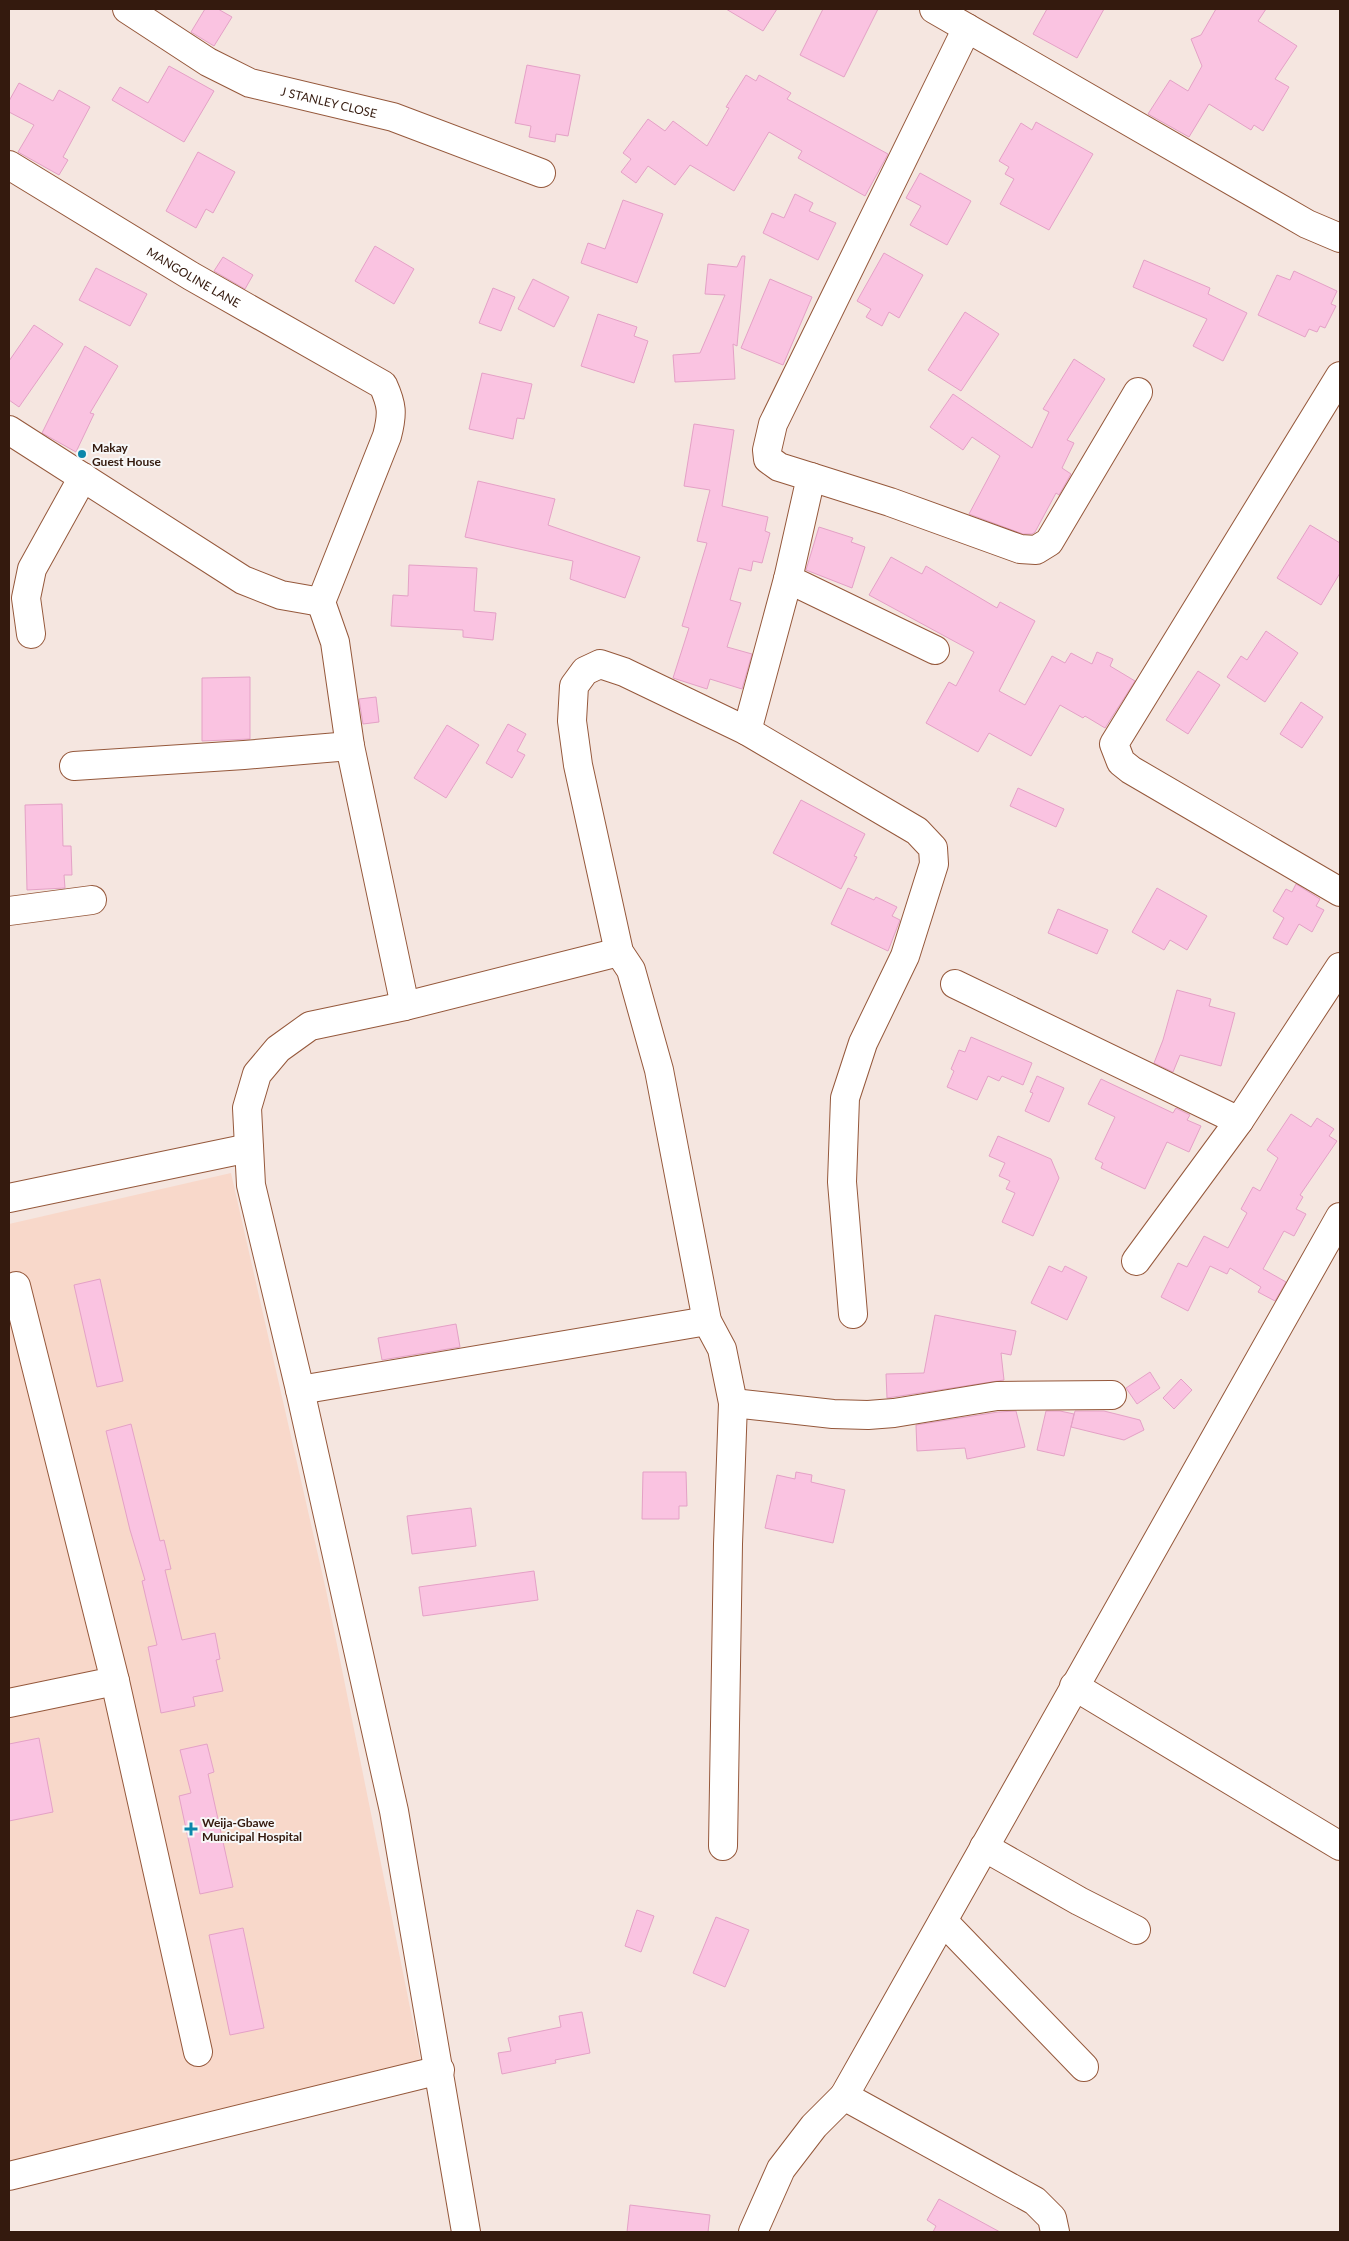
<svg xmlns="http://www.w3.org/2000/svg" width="1349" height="2241" font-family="Lato,sans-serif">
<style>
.built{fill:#f8d8ca}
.building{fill:#fac3e1;stroke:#e4a1c6}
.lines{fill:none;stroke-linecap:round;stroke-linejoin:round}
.minor-casing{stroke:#95583b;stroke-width:30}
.minor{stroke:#fff;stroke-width:28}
.poi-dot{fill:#0c87ab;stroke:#f7f7f7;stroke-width:2}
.labels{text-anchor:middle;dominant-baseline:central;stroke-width:4;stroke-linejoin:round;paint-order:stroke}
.street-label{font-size:12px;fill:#341a0e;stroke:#f7f7f7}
.poi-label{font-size:12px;font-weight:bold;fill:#341a0e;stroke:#f7f7f7;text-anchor:start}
</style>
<rect width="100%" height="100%" fill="#f5e6e0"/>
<path class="built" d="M231,1173l95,417 96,477 -413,96v-939z"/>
<path class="building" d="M205,9h13l14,8 -18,29 -23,-14z
M726,9h51l-14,22z
M823,9h55l-34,68 -44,-22z
M1047,9h57l-27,49 -44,-24z
M1216,9h50l-8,12 39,25 -22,33 14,8 -26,44 -9,-6 -3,5 -42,-26 -20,33 -41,-23 22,-34 18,11 14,-25 -11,-27 10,-4z
M527,65l53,10 -12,61 -12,-2 -1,8 -26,-5 2,-11 -16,-3z
M169,66l45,25 -30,51 -72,-42 8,-13 28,16z
M746,75l10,6 3,-6 32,18 -4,6 101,55 -23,42 -67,-38 4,-7 -33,-19 -35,59 -44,-26 -15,20 -27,-19 -12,17 -15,-11 10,-13 -8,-6 25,-34 17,12 8,-10 34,25 22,-38 -3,-1z
M19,83l34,18 6,-11 31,17 -27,50 5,3 -9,15 -41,-23 16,-27 -25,-13v-11z
M1036,122l57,32 -44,76 -49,-26 14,-25 -9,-5 4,-7 -10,-6 22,-38 11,7z
M198,152l37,20 -22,41 -7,-4 -10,19 -30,-17z
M920,173l51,28 -24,44 -37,-20 11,-19 -15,-8z
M795,194l18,9 -4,8 27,12 -18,37 -55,-27 9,-20 12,5z
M623,200l40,14 -26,69 -56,-20 7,-20 17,6z
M375,246l39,23 -20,35 -39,-23z
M884,253l39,22 -24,43 -10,-6 -7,14 -16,-9 5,-8 -14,-8z
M742,256h3l-8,90 -4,-2 2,35 -60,3 -2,-27 27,-2 25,-58 -20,-1 3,-30 29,3z
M223,257l30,18 -8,14 -31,-18z
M1144,260l66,28 -2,6 39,19 -24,48 -30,-15 14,-27 -74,-32z
M96,268l51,26 -17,32 -51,-26z
M1294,271l43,20 -6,13 5,2 -11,22 -5,-2 -3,6 -8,-3 -4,8 -47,-22 19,-40 13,5z
M533,279l36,18 -15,30 -36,-18z
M770,279l42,18 -29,68 -42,-17z
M493,288l22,9 -14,34 -22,-8z
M965,312l34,22 -38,57 -33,-21z
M598,314l39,13 -3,9 14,5 -14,42 -53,-17z
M34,325l29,19 -44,63 -10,-7v-39z
M85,346l33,20 -28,47 4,1 -18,38 -34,-19z
M1074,359l31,20 -38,61 7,3 -12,25 9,6 -12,21 -3,-2 -21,39 -3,2h-9l-54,-20 31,-58 -28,-19 -9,13 -33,-23 23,-33 79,54 17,-36 -6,-3z
M482,373l50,11 -8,35 -7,-1 -4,21 -44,-10z
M694,424l40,6 -12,76 46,11 -3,14 5,2 -8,30 -9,-2 -2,10 -12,-3 -9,32 11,3 -14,44 25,7 -10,35 -32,-10 -3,10 -34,-11 16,-50 -7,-2 25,-83 -10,-2 13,-51 -26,-4z
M478,481l77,18 -7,26 92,32 -15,41 -55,-19 3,-18 -108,-24z
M1310,525l30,18v30l-19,32 -44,-27z
M819,527l34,11 -2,4 14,5 -13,41 -46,-18z
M891,557l31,17 4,-8 71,42 3,-6 35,19 -36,70 26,14 27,-49 13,7 6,-10 21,11 5,-12 16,7 -3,7 25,15 -30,47 -20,-12 -2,2 -23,-13 -29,51 -42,-23 -11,19 -52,-29 23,-41 7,4 18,-34 -105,-57z
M409,565l68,3 -3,43 22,2 -3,27 -30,-3v-7l-72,-4 2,-31 15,1z
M1266,631l32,22 -33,49 -38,-25 14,-21 6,4z
M1198,671l22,14 -32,49 -22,-14z
M250,677v62l-48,2v-63z
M376,697l3,25 -16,2 -4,-25z
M1301,702l22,15 -21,31 -22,-14z
M508,724l18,10 -9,17 8,4 -13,23 -26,-15z
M447,725l32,20 -33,53 -32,-20z
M1018,788l46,21 -8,18 -46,-21z
M801,800l64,34 -11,22 3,1 -16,32 -68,-36z
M62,804l1,42h8l1,29h-8l1,13 -38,2 -2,-85z
M1296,884l24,15 -4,7 8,4 -12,22 -13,-8 -12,21 -14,-7 11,-20 -11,-7 13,-22 6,3z
M848,888l26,12 2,-3 21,10 -5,9 8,4 -12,31 -57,-27z
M1157,888l50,28 -20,34 -17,-10 -6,10 -32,-18z
M1058,909l50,21 -11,24 -49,-21z
M1177,990l34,9 -2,7 26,7 -14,53 -41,-11 -7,17 -19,-9 9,-23z
M971,1037l61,26 -9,22 -21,-9 -3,5 -11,-5 -11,24 -30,-13 7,-16 -3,-2 8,-19 6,2z
M1037,1076l27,12 -15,34 -24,-11 8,-18 -3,-1z
M1101,1079l72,34 3,-5 14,7 -3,5 14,6 -12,26 -22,-10 -22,47 -44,-21 2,-5 -8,-4 20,-42 -27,-13z
M1291,1114l20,13 6,-9 17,11 -5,7 8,5 -37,54 3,2 -7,12 10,5 -12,22 -10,-5 -21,38 23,13 -11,19 -17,-9 3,-5 -31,-19 -3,6 -17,-8 -22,45 -27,-14 17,-34 9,4 17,-31 24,12 19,-35 -6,-4 12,-22 7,4 18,-33 -11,-8z
M998,1136l53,23 8,19 -26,58 -31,-14 13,-29 -9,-4 4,-8 -11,-5 6,-13 -16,-7z
M1049,1266l13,6 3,-6 22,11 -20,43 -36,-17z
M100,1279l23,102 -26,6 -23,-102z
M935,1315l81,16 -5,24 -10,-2 3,27 -117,18 -1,-24 38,-1z
M456,1324l4,23 -78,13 -4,-22z
M1150,1372l10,16 -23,16 -11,-16z
M1181,1379l11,11 -18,19 -11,-11z
M1016,1411l9,36 -58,12 -2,-11 -48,3 -1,-26 82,-13z
M1046,1411h14l14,3 -10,42 -27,-6z
M1075,1411h29l36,9 4,10 -20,10 -53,-13z
M131,1424l29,117 4,-1 7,29 -6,1 17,70 33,-7 5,26 -4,1 7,31 -30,6 2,9 -34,7 -13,-66 9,-2 -15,-64 3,-1 -15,-50 -24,-99z
M643,1472h43l1,34h-8v13h-37z
M796,1472l16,3 -1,7 34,8 -12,53 -68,-15 12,-53 18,4z
M471,1508l5,38 -64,8 -5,-38z
M534,1571l4,29 -115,16 -4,-29z
M39,1738l14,74 -44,9v-77z
M207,1744l7,28 -6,2 25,113 -33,7 -21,-98 12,-3 -11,-43z
M637,1910l17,6 -13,36 -16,-6z
M716,1917l33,13 -24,57 -32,-14z
M243,1928l21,100 -34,7 -21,-100z
M582,2012l8,41 -35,7 1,3 -54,11 -4,-21 13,-2 -3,-13 53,-11 -2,-11z
M939,2199l61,33h-67l3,-6 -9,-6z
M630,2205l80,10 -2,17h-81z"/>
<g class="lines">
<g class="minor-casing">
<g id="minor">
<path id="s1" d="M127,9l81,53 42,21 143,34 148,56"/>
<path d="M934,9l373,215 33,14"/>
<path id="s2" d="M9,165l182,111 192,109c9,20 10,28 4,51l-66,166 14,40 15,104 55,260"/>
<path d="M1340,376l-226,368 7,18 10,8 209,122"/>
<path d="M9,430l234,150 38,15 40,7"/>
<path d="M811,477l79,25 130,47 16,1 13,-8 89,-150"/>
<path d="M788,579l147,71"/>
<path d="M31,634l-5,-36 6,-29 51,-92"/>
<path d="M747,731l41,-152 23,-102 -32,-10 -11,-8 -1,-9 6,-26 194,-396"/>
<path d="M74,766l170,-11 106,-9"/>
<path d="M9,911l83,-11"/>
<path d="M955,984l284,137"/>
<path d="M9,1198l240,-50"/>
<path d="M1136,1261l103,-140 101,-154"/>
<path d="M16,1286l99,395 83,371"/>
<path d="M300,1390l407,-69"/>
<path d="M733,1403l100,11 35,1 26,-2 103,-17 115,-1"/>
<path d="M1074,1686l266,160"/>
<path d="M9,1703l106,-22"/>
<path d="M723,1846l5,-302 5,-141 -11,-54 -15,-28 -48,-251 -28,-100 -12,-18 -41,-187 -6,-44 2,-35 11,-15 15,-7 24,8 123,59 170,100 16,17 1,16 -29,92 -42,87 -18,55 -3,84 11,132"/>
<path d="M984,1847l95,54 57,29"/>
<path d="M943,1921l141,146"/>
<path d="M9,2176l431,-106"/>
<path d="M466,2232l-72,-421 -94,-421 -49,-205 -4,-77 10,-34 21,-25 32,-23 95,-20 214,-54"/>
<path d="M753,2232l28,-63 33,-43 30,-30"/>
<path d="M1055,2232l-3,-14 -17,-17 -191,-105 496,-879"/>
</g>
</g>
<use href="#minor" class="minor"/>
</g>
<g class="poi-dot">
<circle cx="82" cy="454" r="5"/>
<path d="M188.5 1821.5h5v5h5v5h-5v5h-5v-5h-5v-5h5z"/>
</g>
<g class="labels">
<g class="street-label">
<text stroke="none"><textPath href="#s1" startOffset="225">J STANLEY CLOSE</textPath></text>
<text stroke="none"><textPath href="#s2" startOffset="216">MANGOLINE LANE</textPath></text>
</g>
<g class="poi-label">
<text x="92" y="447">Makay<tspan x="92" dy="14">Guest House</tspan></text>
<text x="202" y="1822">Weija-Gbawe<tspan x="202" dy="14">Municipal Hospital</tspan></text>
</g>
</g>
<rect width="1349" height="2241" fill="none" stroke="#341a0e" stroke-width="20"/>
</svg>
